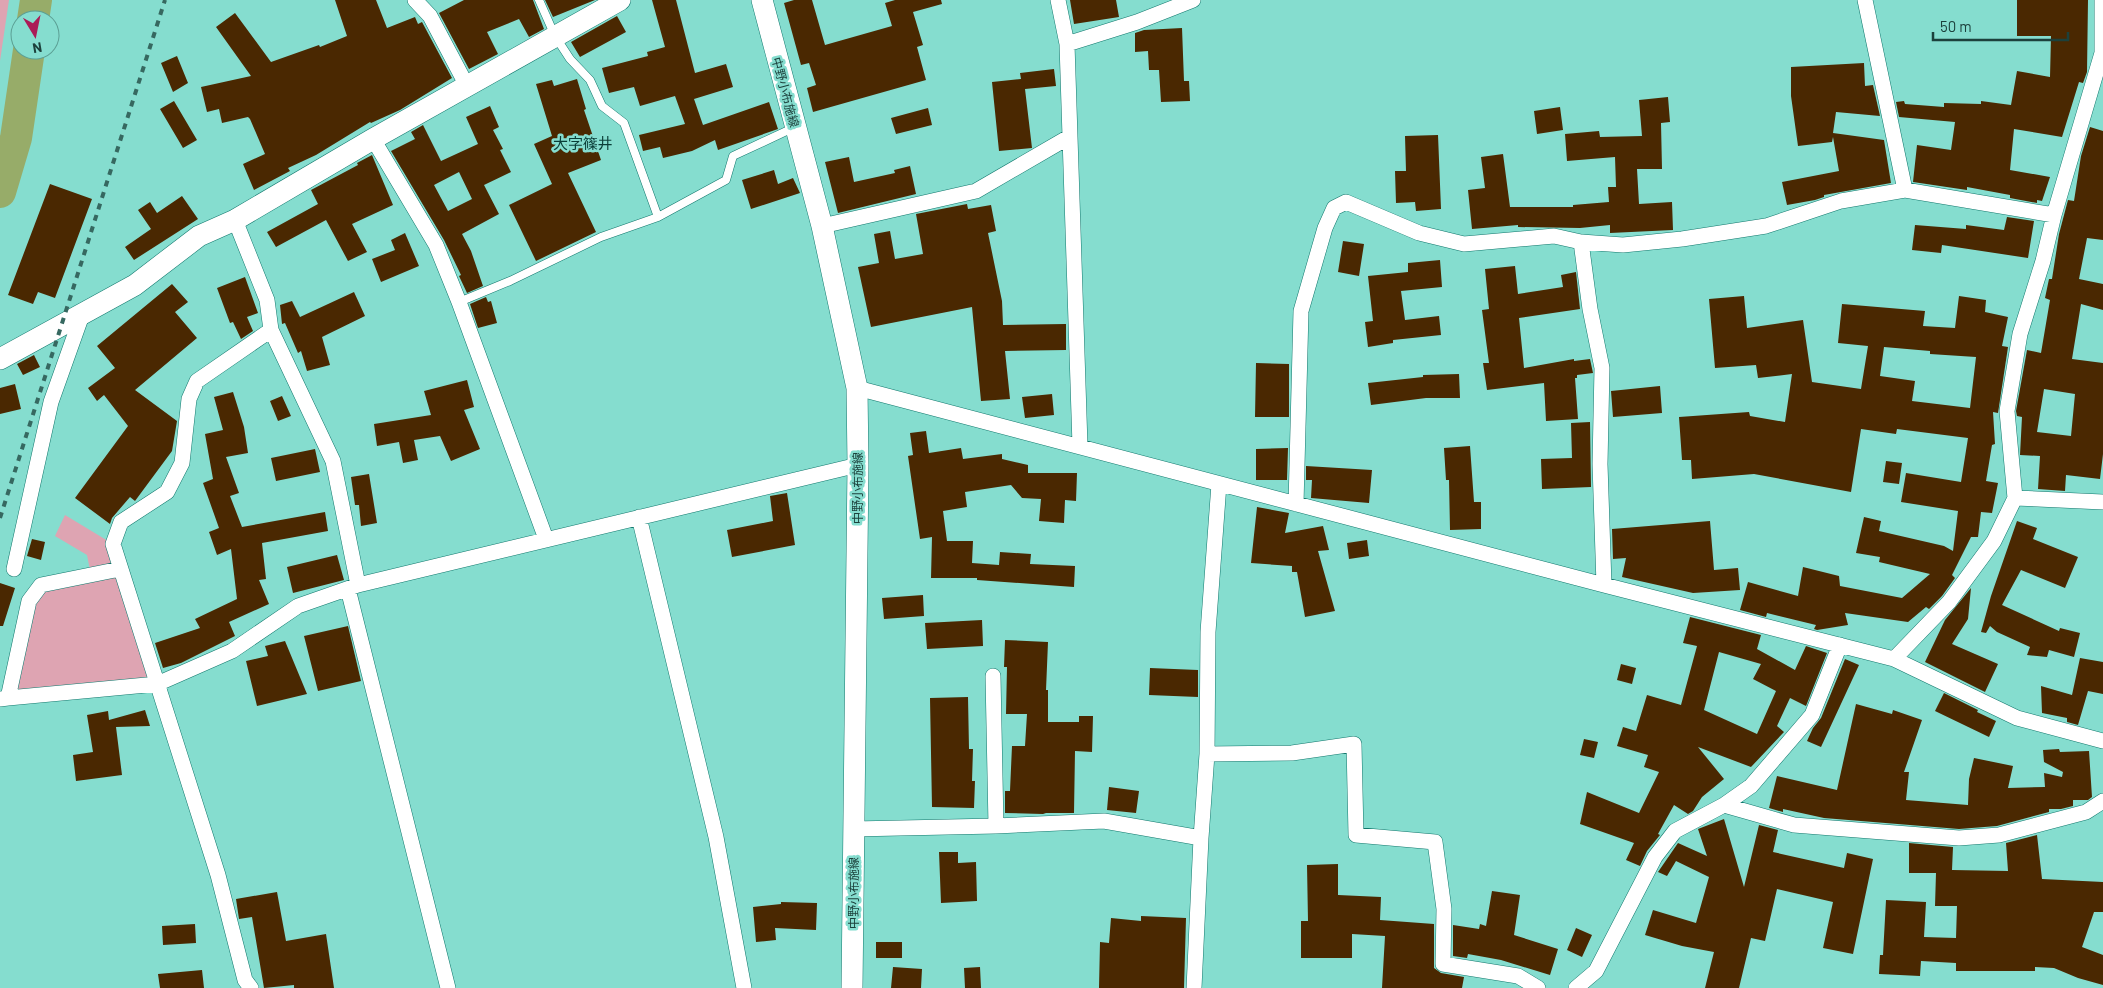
<svg xmlns="http://www.w3.org/2000/svg" width="2103" height="988" font-family="Barlow,'Noto Sans JP',sans-serif">
<style>
.green{fill:#dea4b2}
.lines{fill:none;stroke-linecap:round;stroke-linejoin:round}
.river{stroke:#97ac69;stroke-width:32}
.building{fill:#4a2801;fill-rule:evenodd}
.lane-casing{stroke:#11786d;stroke-width:9}
.street-casing{stroke:#11786d;stroke-width:16}
.secondary-casing{stroke:#11786d;stroke-width:22}
.lane{stroke:#fff;stroke-width:8}
.street{stroke:#fff;stroke-width:15}
.secondary{stroke:#fff;stroke-width:21}
.rail{stroke:#366860;stroke-width:4;stroke-dasharray:6 6;stroke-linecap:butt}
.labels{text-anchor:middle;dominant-baseline:central;stroke-width:5;stroke-linejoin:round;paint-order:stroke}
.street-label{font-size:12px;fill:#1c413c;stroke:#85ddcf}
.quarter-label{font-size:15px;fill:#0a3d37;stroke:#85ddcf}
</style>
<rect width="100%" height="100%" fill="#85ddcf"/>
<path class="green" d="M0,0h9l-9,61z
M65,515l48,29 44,140 -149,14 33,-113 50,-10 -4,-20 -32,-19z"/>
<g class="lines">
<path class="river" d="M33,20l3,-20
M0,192l16,-54 13,-88"/>
</g>
<path class="building" d="M335,0h41l11,28 28,-11 3,7 4,-2 30,56 -52,32 -29,13 -1,-1 -54,33 -28,13 2,3 -36,19 -11,-26 22,-10 -15,-35 -2,-2 -26,6 -3,-14 -12,3 -6,-25 50,-11 -35,-49 19,-14 36,49 48,-17 1,2 27,-11z
M464,0h69l11,29 -15,8 -10,-18 -32,13 11,22 -29,15 -30,-56z
M545,0h50l-42,17z
M652,0h24l19,73 31,-9 7,23 -39,12 9,26 66,-23 9,27 -60,21 -3,-10 -23,11 -29,7 -3,-11 -17,4 -4,-16 46,-11 -10,-28 -35,10 -6,-19 -25,6 -7,-25 46,-12 -1,-4 18,-5z
M794,0h18l13,45 67,-19 -7,-23 10,-3h46l1,4 -29,8 10,33 -6,2 9,33 -113,32 -6,-24 9,-3 -7,-22 -8,2 -17,-62z
M1070,0h46l3,17 -45,7z
M2017,0h71l-1,72 -4,11 -4,-1 -17,55 -48,-8 -4,41 40,7 -8,24 -5,-1v3l-27,-5v-3l-43,-8v3l-54,-8 4,-37 34,5 4,-28 -56,-5 -3,-15 8,-1 1,3 39,3v-4l37,1v-3l30,4 6,-34 33,6 1,-41h-34z
M617,16l9,16 -46,25 -9,-15z
M1182,28l2,53h5l1,20 -29,1 -2,-32h-10l-1,-19 -13,1v-19l9,-3z
M177,56l11,27 -15,9 -12,-29z
M1864,63l1,23 8,-1 7,31 -44,-4 -3,21 51,7 7,43 -67,12v2l-9,3 -28,5 -5,-23 57,-11 -6,-34 -1,5 -34,4 -7,-50v-29z
M1054,69l2,17 -31,3 7,59 -33,3 -7,-69 29,-3 -1,-6z
M577,79l9,30 -2,1 17,50 -33,13 28,59 -60,29 -27,-56 43,-21 -18,-40 18,-8 -16,-52 16,-4 2,6z
M1668,97l2,25 -9,1 1,46h-25l2,35 33,-2 1,28 -63,3v-8l-30,3 -62,-1v-2l-46,4 -4,-39 17,-2 -4,-31 22,-3 7,53h63v-2l36,-3 -1,-15h8l-1,-30 -48,4 -2,-27 34,-3 1,6 42,-1 -3,-36z
M174,101l23,39 -14,8 -23,-39z
M490,106l9,21 -6,3 10,19 -3,1 11,22 -27,13 15,29 -37,20 9,17 12,35 -16,7 -8,-17 2,-1 -17,-35 -53,-89 36,-18 14,28 37,-17 -12,-27zM459,172l13,27 -24,12 -14,-26z
M1560,107l3,23 -26,4 -3,-23z
M928,108l4,17 -36,9 -5,-16z
M423,125l4,8 -12,6 -4,-7z
M2090,127l13,4v109l-16,-2 -8,41 24,5v26l-22,-6 -9,55 31,4v91l-3,25 -34,-4 -1,16 -27,-2 2,-33 -20,-1 2,-38 -5,-1 -1,-5 11,-61 14,3 9,-53 -5,-2 4,-19h3l7,-45 9,-34 6,1 7,-45zM2044,389l31,5 -4,42 -34,-4z
M1438,135l3,74 -25,2 -1,-9 -19,1 -1,-32h11l-1,-35z
M372,155l21,50 -41,19 15,28 -19,9 -22,-41 -50,27 -9,-15 51,-28 -7,-14 47,-25 -1,-2z
M849,157l5,25 41,-9 -1,-3 16,-4 6,28 -78,19 -13,-51z
M774,170l4,14 15,-6 7,15 -49,16 -9,-29z
M50,184l42,15 -37,99 -17,-6 -5,12 -25,-9z
M182,196l16,23 -64,41 -9,-13 26,-18 -13,-19 12,-8 7,11z
M967,204l1,5 23,-4 5,26 -8,2 14,68 1,24 63,-1v26l-61,1 5,48 -29,2 -9,-94 -101,20 -13,-60 21,-4 -5,-29 16,-3 5,28 28,-5 -7,-40z
M2007,217l27,4 -6,37 -86,-13 -1,8 -29,-3 3,-25 51,4v-4l38,5z
M405,233l14,33 -38,16 -9,-23 23,-9 -4,-10z
M1343,241l21,3 -5,32 -21,-4z
M1440,260l2,27 -41,4 4,29 34,-4 2,19 -48,5v3l-25,4 -3,-25 8,-1 -5,-45 40,-4v-9z
M1515,266l3,28 45,-7 -2,-12 15,-3 4,37 -61,9 5,50 50,-9v2l16,-2 3,14 -16,2v3h-2l3,41 -32,2 -2,-38 -57,7 -4,-27h6l-7,-53 7,-1 -4,-40z
M245,277l13,36 -11,4 6,14 -12,8 -8,-17 -3,1 -13,-35z
M172,284l16,18 -13,10 22,26 -62,52 42,31 -5,30 -37,50 -5,-4 -18,21 -2,6 -35,-26 53,-72 -24,-31 -7,6 -9,-13 27,-20 -18,-22z
M354,292l11,24 -43,21 8,28 -23,6 -6,-20 -3,2 -13,-30 -3,1 -2,-19 12,-4 8,16z
M1744,296l3,32 56,-8 9,62 49,7 7,-43 -30,-3 4,-39 83,7 -2,15 32,2 4,-32 27,4 -1,12 23,5 -6,29 6,1 -10,66 -5,-1 2,32 -3,1 -6,36 12,2 -6,30 -11,-1 -3,25h-7l-19,38 3,3 -13,18 -13,13 -3,-2 -18,15 -63,-9 3,12 -31,5 -3,-1 2,-4 -49,-12 -1,4 -26,-7 8,-28 50,14 5,-29 36,9 1,10 62,12 28,-24 -51,-12 1,-5 -24,-4 8,-36 17,4 -2,10 65,15 9,5 5,-40 -57,-9 5,-29 55,9 7,-44 -71,-9 -1,5 -35,-5 -10,63 -97,-18 -62,5 -1,-19h-9l-3,-43 70,-5 1,4 35,6 7,-48 -34,4 -2,-13 -41,3 -6,-69zM1884,347l46,4v3l46,3 -6,51 -58,-7 3,-20 -35,-5z
M486,297l2,5 3,-1 6,22 -19,5 -8,-24z
M34,355l6,12 -17,8 -6,-11z
M1256,363l33,1v53h-34z
M1459,374l1,24h-34l-55,7 -3,-22 55,-6v-2z
M467,380l7,27 -10,3 16,39 -29,12 -11,-25 -26,4 4,20 -15,3 -4,-21 -22,4 -3,-22 57,-9 -7,-24z
M15,384l6,25 -21,5v-26z
M1660,386l2,27 -49,4 -2,-26z
M233,392l11,35 4,26 -22,4 13,36 -9,3 12,31 83,-15 3,19 -66,12 4,36 -7,1 10,24 -40,18 6,14 -54,27 -18,5 -8,-25 45,-15 -5,-9 42,-20 -6,-50 -14,6 -8,-23 10,-4 -16,-45 10,-4 -8,-45 18,-4 -9,-33z
M1052,394l2,21 -29,3 -3,-21z
M282,396l9,20 -13,5 -8,-20z
M1590,422l1,65 -49,2 -1,-30 31,-1 -1,-35z
M926,431l3,22 32,-5 2,11 39,-5v5l26,6v8h49l-1,28 -11,-1 -1,23 -25,-2 2,-22 -19,-1 -11,-13 -46,7 2,15 -24,4 4,30h26l-1,22 27,2 1,-13 31,2 -1,10 45,2 -1,21 -97,-7v-2h-46l1,-41 -12,2 -12,-83 5,-1 -3,-22z
M1470,446l4,56h7v27l-31,1 -1,-50h-3l-2,-32z
M1288,448l-1,32h-31v-31z
M315,449l5,23 -44,9 -5,-23z
M1886,461l16,2 -3,21 -16,-2z
M1306,466l66,4 -3,33 -58,-5 1,-18h-6z
M369,474l8,49 -16,3 -2,-21h-4l-4,-28z
M787,493l8,52 -63,12 -5,-27 46,-9 -3,-25z
M1257,507l32,6 -4,20 38,-7 6,24 -11,1 17,60 -30,6 -8,-45h-5v-6l-41,-3z
M1710,521l4,49 24,-2 2,22 -47,3 -71,-16 4,-19 -13,1 -1,-30z
M2017,521l20,7 -4,11 45,18 -13,31 -44,-18 -19,35 57,26 1,-3 20,5 -6,24 -25,-7 -2,7 -20,-2 3,-8 -33,-15 -7,-6 -4,7 -5,-1 10,-36z
M32,539l13,3 -4,18 -14,-4z
M1367,540l2,16 -20,3 -2,-16z
M337,555l7,25 -51,13 -6,-26z
M0,583l15,5 -12,38h-3z
M1971,588l-3,31 -16,25 46,20 -13,28 -60,-30 20,-42z
M923,595l1,21 -40,3 -2,-21z
M1690,617l71,18 -4,14 38,21 11,-24 21,7 -21,53 -16,-8 -13,28 7,6 -33,35 -53,-20 26,32 -22,18 -9,14 -5,3 -14,-9 -16,29 2,1 -13,16 -7,15 -14,-6 8,-17 -54,-19 7,-32 52,21 20,-41 -15,-5 4,-12 -31,-9 6,-19 13,4 11,-36 34,10 16,-59 -14,-3zM1719,652l42,12 -8,15 23,12 -19,43 -53,-24z
M982,620l1,26 -56,3 -2,-26z
M348,626l13,55 -43,10 -14,-55z
M1005,640l43,2 -2,48h2v32h31v-6h14l-1,36 -17,-1 -1,62h-28l-3,1 -38,-1v-22h5l2,-45h13l2,-32h-21l1,-47h-3z
M285,641l22,53 -50,12 -11,-45 22,-5 -3,-10z
M2080,658l23,4v32l-15,-3 -10,34 -11,-3v-4l-25,-5 -1,-27 31,9z
M1845,659l14,6 -38,82 -14,-6 6,-13 8,-10z
M1621,664l15,4 -4,16 -15,-4z
M1150,668l48,2v27l-49,-2z
M1944,693l34,17 -1,2 19,9 -7,16 -54,-26z
M968,697l1,52h4l-1,32h3l-1,27 -42,-1 -2,-109z
M1856,704l36,10 1,-4 29,10 -18,52h5l-3,28 62,5 1,-26 5,-21 39,8 -5,22 37,-1 -1,-14 18,4 1,-5 -19,-10 -1,-12 16,-1 1,3 29,-1 3,46 -4,3h-15v6l-12,3h-12v3l-52,14 -38,3 -135,-11 -41,-9v3l-14,-4 8,-32 60,14z
M145,710l5,16 -34,1 6,48 -46,6 -3,-26 20,-3 -6,-37 21,-4 1,9z
M1584,739l14,3 -4,16 -14,-3z
M1109,787l30,4 -3,22 -29,-3z
M1724,819l20,68 15,-62 19,5 -5,22 71,16 3,-15 26,6 -20,95 -30,-6 10,-46 -56,-13 -12,52 -14,-3 -12,50h-34l9,-36 -32,-6 -37,-11 8,-25 43,13 13,-46 -33,-16 -9,15 -9,-4 20,-29 29,13 -9,-27z
M2037,835l5,44 61,3v30h-9l-12,35 21,8v30l-25,-7 -24,-10 -19,-1v4h-79v-8l-35,-2 -1,15 -41,-2 1,-19h3l3,-55 40,2 -2,35 32,1 1,-32h-22l1,-33h-27v-30l44,4 -1,23 56,1 -2,-28z
M939,852h19v11l18,-1 1,39 -36,2z
M1338,864v31l43,2 -1,23 54,4v44l7,5 23,4 -2,11h-80l3,-52 -33,-2v24h-51v-37h7l-1,-56z
M1492,891l28,4 -6,40 44,14 -8,26 -49,-15 -33,-6 -1,4 -14,-2v-31l26,4 1,-5 6,2z
M277,892l9,49 40,-7 8,54h-40v-3l-30,3 -12,-71 -13,2 -3,-20z
M781,902l36,1 -1,27 -41,-2 1,12 -20,2 -3,-35 28,-3z
M1141,916l45,2 -2,70h-85l1,-46 9,1 2,-25 30,3z
M195,924l1,19 -33,2 -1,-19z
M1576,928l16,7 -10,22 -15,-7z
M876,942h26v16h-26z
M893,967l29,2 -1,19h-30z
M980,967l1,21h-16l-1,-20z
M202,970l2,18h-44l-2,-14z"/>
<g class="lines">
<g class="lane-casing">
<path id="lane" d="M539,0l16,36 15,23 20,21 12,26 22,17 34,94
M459,302l51,-21 91,-44 57,-20 68,-37 7,-24 60,-28"/>
</g>
<g class="street-casing">
<path id="street" d="M415,0l15,16 37,70
M1058,0l9,44 13,402
M1865,0l40,190
M1067,44l70,-22 56,-22
M373,139l63,106 23,57 87,237
M235,220l32,80 4,30 62,131 25,124
M822,226l154,-35 93,-54
M857,388l747,197 290,74 123,59 86,23
M2015,498l88,4
M1296,504l5,-193 24,-83 9,-20 12,-6 73,31 45,11 90,-8 27,6
M639,517l77,320 28,151
M14,569l37,-167 31,-87
M1604,585l-4,-121 2,-96 -12,-59 -9,-67 42,3 59,-6 84,-13 75,-25 64,-11 149,25
M348,589l100,399
M1894,659l55,-57 45,-61 21,-43 -8,-87 13,-77 23,-73 11,-46 48,-162v-53
M993,676l3,150
M8,698l149,-14 75,-33 66,-45 60,-21 500,-120
M0,699l8,-1 21,-97 12,-16 79,-16
M1207,754l85,-1 62,-9 2,91 79,7 9,67 -1,55 75,12 20,12
M1724,805l70,20 165,13 40,-3 87,-23 17,-11
M853,829l143,-3 108,-5 97,17
M251,988l-6,-8 -27,-105 -105,-331 8,-22 46,-30 15,-29 7,-64 8,-18 74,-51
M1194,988l7,-150 6,-84 1,-122 11,-148
M1576,988l20,-17 59,-114 20,-26 49,-26 27,-19 61,-71 28,-70"/>
</g>
<g class="secondary-casing">
<path id="secondary" d="M762,0l60,226 35,162 1,77 -6,523
M0,359l135,-74 64,-49 36,-16 138,-81 247,-139"/>
</g>
<use href="#lane" class="lane"/>
<use href="#street" class="street"/>
<use href="#secondary" class="secondary"/>
<path class="rail" d="M0,518l165,-518"/>
</g>
<g class="labels">
<g class="street-label">
<text transform="translate(786 92) rotate(75)">中野小布施線</text>
<text transform="translate(857 488) rotate(-90)">中野小布施線</text>
<text transform="translate(853 893) rotate(-90)">中野小布施線</text>
</g>
<g class="quarter-label">
<text x="583" y="143">大字篠井</text>
</g>
</g>
<g transform="translate(35 35) rotate(170)"><circle r="24" fill="#85ddcf" stroke="#5b9f94"/>
<path d="M0-4L9 19L0 12L-9 19Z" fill="#ab1b57"/>
<text y="-8" font-size="14" font-weight="bold" text-anchor="middle" fill="#1c413c">N</text>
</g>
<path d="M1933 32v8h135v-8" fill="none" stroke="#1c413c" stroke-width="2.5"/>
<text x="1940" y="32" font-size="15" fill="#1c413c" stroke="#85ddcf" stroke-width="4" paint-order="stroke">50 m</text>
</svg>
